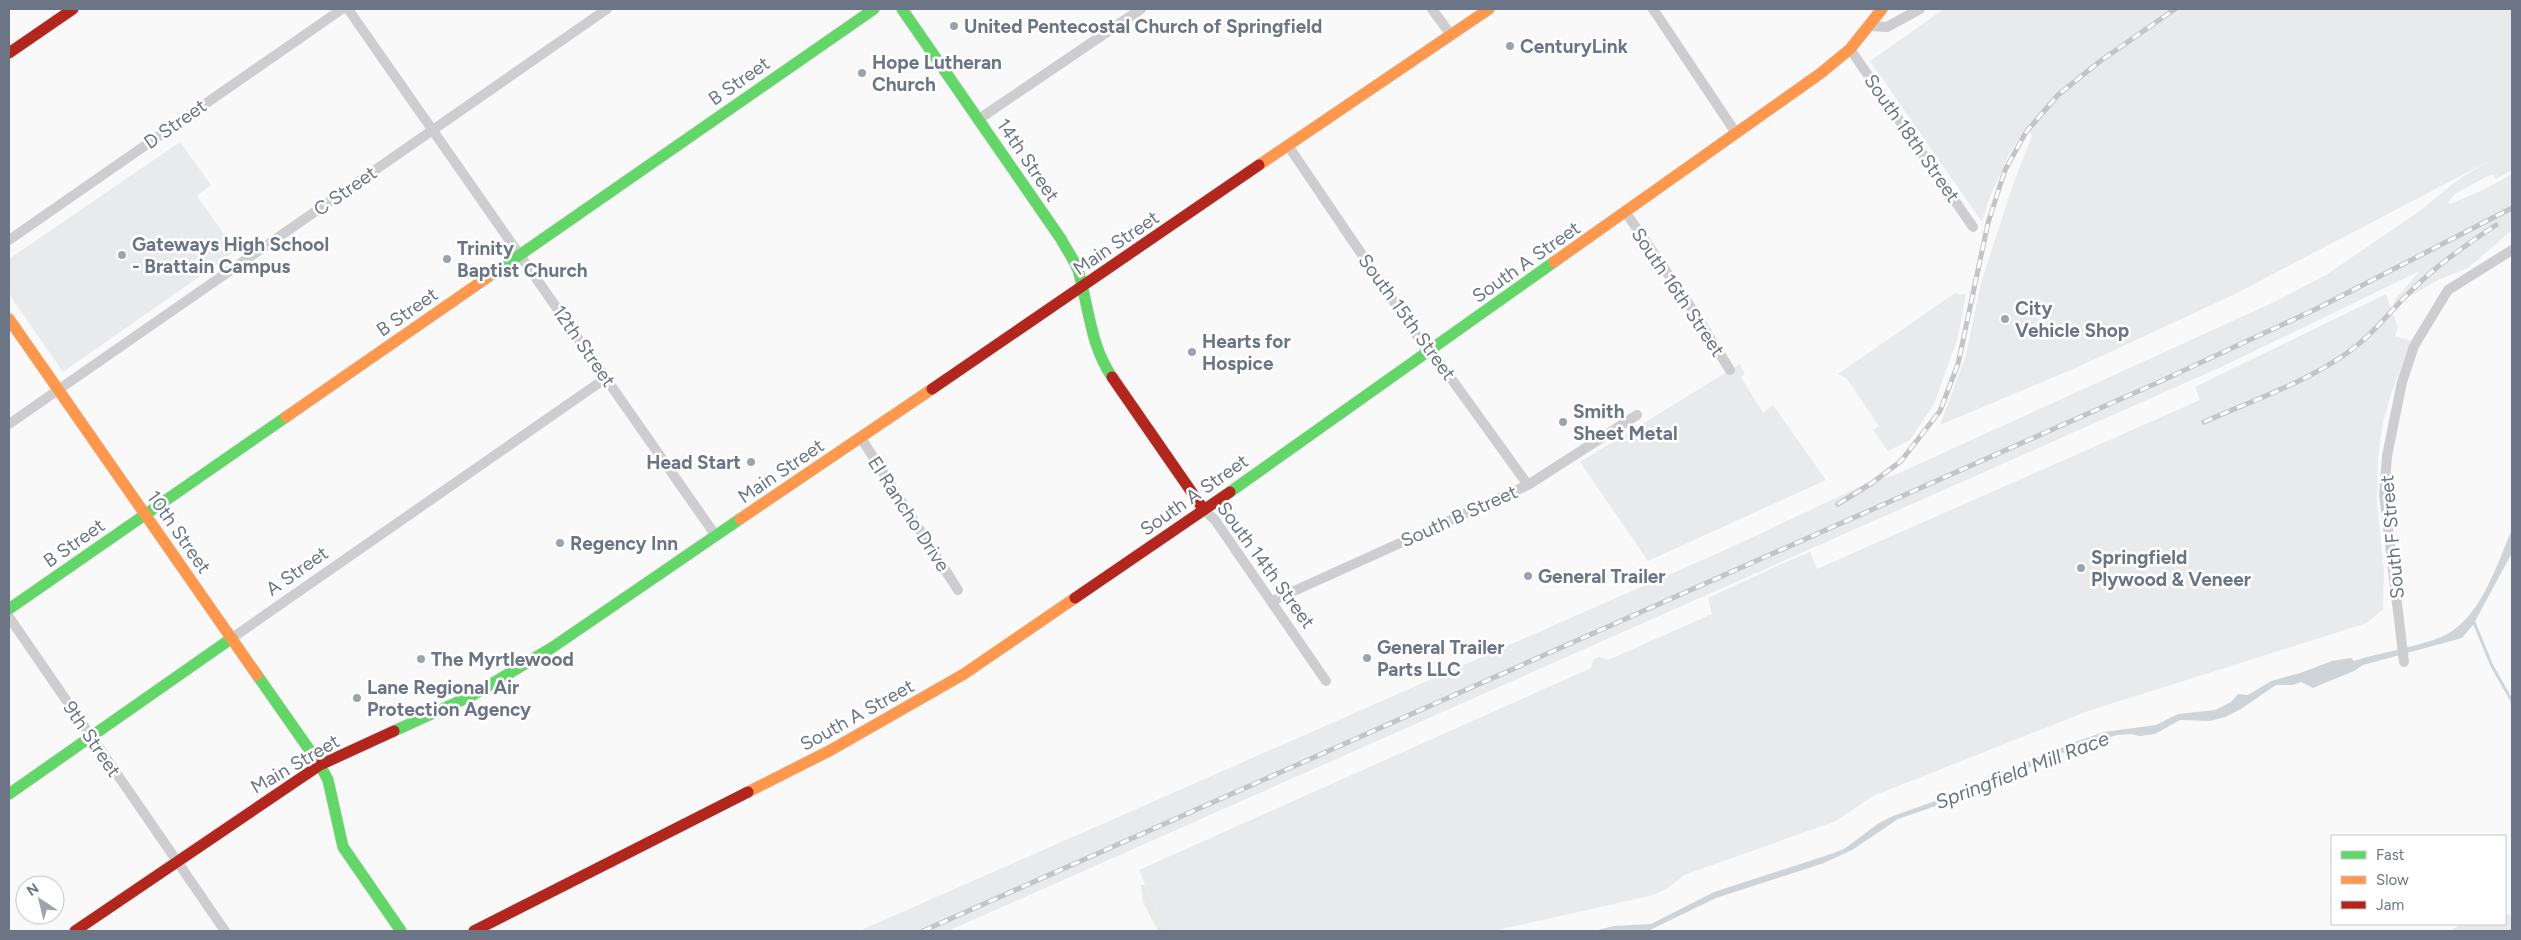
<svg xmlns="http://www.w3.org/2000/svg" width="2521" height="940" font-family="Figtree,sans-serif">
<style>
.built{fill:#e9eaeb}
.green{fill:#e7eae6}
.water{fill:#cfd4d8}
.lines{fill:none;stroke-linecap:round;stroke-linejoin:round}
.stream{stroke:#cfd4d8;stroke-width:3}
.fast-casing{stroke:#d6d7d7;stroke-width:12}
.slow-casing{stroke:#d6d7d7;stroke-width:12}
.jam-casing{stroke:#d6d7d7;stroke-width:12}
.street{stroke:#ceced0;stroke-width:10}
.fast{stroke:#63d668;stroke-width:11}
.slow{stroke:#ff974d;stroke-width:11}
.jam{stroke:#b3261e;stroke-width:11}
.rail-casing{stroke:#c4c4c6;stroke-width:5}
.rail{stroke:#fff;stroke-width:3;stroke-dasharray:9;stroke-linecap:butt}
.poi-dot{fill:#9da3ae;stroke:#fff;stroke-width:2}
.labels{text-anchor:middle;dominant-baseline:central;stroke-width:5;stroke-linejoin:round;paint-order:stroke}
.poi-label{font-size:19px;font-weight:bold;fill:#6c7586;stroke:#fff;text-anchor:start}
.street-label{font-size:19px;fill:#6c7586;stroke:#fff}
.water-label{font-size:20px;font-style:italic;fill:#677580;stroke:#fff}
</style>
<rect width="100%" height="100%" fill="#f9f9f9"/>
<path class="built" d="M1944,9h568v161l-16,9 -3,-5 -9,4 -29,16 -7,8 2,2 33,-14 29,-16v56l-44,38 -30,12 -45,26 2,-7 25,-28 -201,97 -1271,563h-89l875,-385 131,-62 32,-10 377,-172 52,-27 95,-65 38,-31 28,-17 -252,132 -155,72 -140,59 26,-70 15,-72 8,-25 26,-79 17,-43 -6,-8 -17,26 -19,43 -8,25 -112,-161z
M180,142l31,43 -14,11 39,55 -173,121 -54,-78v-35z
M1955,293l11,2 -9,45 -23,64 -24,36 -22,11 -15,-21 6,-4 -32,-47 -9,-5z
M2386,294l12,34 -3,8 16,5 -20,53 -8,28 -5,37 -1,42 7,72 -1,36 -16,14 -279,88 -215,85 -37,25 -152,54 -16,13 -15,7 -159,36h-329l-26,-61 452,-202 3,-9 5,-2 9,3 104,-46 -4,-16 80,-37 22,-9 7,17 383,-169 -5,-13z
M1740,364l5,10 -4,3 22,36 10,-8 53,75 -178,81 -68,-99z"/>
<path class="green" d="M1141,885h4l20,46h-7l-15,-29z
M2505,913l7,4v14h-63l13,-7h43z"/>
<path class="water" d="M2512,529v24l-39,72 -11,13 -99,27 -9,6 -41,17 -12,-6 -8,3h-17l-35,24 -16,8 -15,4 -30,-1 -25,14 -15,2 -9,-2 -14,1 -50,16 -105,46 -64,22 -46,31 -28,13 -108,35 -68,33h-54l20,-5 37,-2 63,-32 117,-38 13,-5 35,-26 14,-7 45,-16 137,-58 29,-10 52,-7 22,-11 37,-4 16,-8 7,-8 10,1 23,-14 29,-8 32,-12 19,-3 3,3c28,-9 58,-13 85,-23 41,-16 57,-72 73,-109z"/>
<g class="lines">
<path class="stream" d="M2473,620l19,46 20,35"/>
<g class="fast-casing">
<path id="fast" d="M902,9l159,230c5,10 13,20 17,31 11,37 12,75 34,107
M488,277l386,-268
M1230,492l324,-230
M9,609l277,-192
M257,675l63,90 8,15 15,67 58,84
M394,731l79,-36 80,-48 187,-128
M9,794l223,-156"/>
</g>
<g class="slow-casing">
<path id="slow" d="M1259,165l230,-156
M1554,262l267,-189 29,-24 32,-40
M9,319l248,356
M286,417l202,-140
M740,519l192,-130
M748,792l83,-42 133,-76 111,-76"/>
</g>
<g class="jam-casing">
<path id="jam" d="M9,53l64,-44
M1112,377l92,133
M932,389l327,-224
M1075,598l155,-106
M75,931l245,-166 74,-34
M474,931l274,-139"/>
</g>
<path class="street" d="M348,9l368,527
M1432,9l19,26
M1653,9l83,124
M1870,26l17,1 33,-18
M1850,49l123,178
M979,119l162,-110
M1289,147l139,205 12,11 88,122
M1626,213l62,90 42,67
M9,240l333,-231
M9,424l598,-415
M861,438l97,152
M1204,510l11,10 111,161
M1272,601l256,-116 109,-70
M9,617l216,314
M232,638l374,-260
M2404,662l-20,-168 3,-38 15,-74 12,-36 34,-56 64,-40"/>
<use href="#fast" class="fast"/>
<use href="#slow" class="slow"/>
<use href="#jam" class="jam"/>
<g class="rail-casing">
<path id="rail" d="M2204,422c47,-21 101,-39 143,-69 26,-18 43,-42 65,-63 26,-26 54,-45 84,-65
M1838,504l34,-21 29,-22 39,-50 18,-47 30,-141 17,-53 21,-38 32,-37 41,-33 76,-53
M923,931l1236,-549 157,-73 196,-101"/>
</g>
<use href="#rail" class="rail"/>
</g>
<g class="poi-dot">
<circle cx="954" cy="26" r="5"/>
<circle cx="1510" cy="46" r="5"/>
<circle cx="862" cy="73" r="5"/>
<circle cx="122" cy="255" r="5"/>
<circle cx="447" cy="259" r="5"/>
<circle cx="2005" cy="319" r="5"/>
<circle cx="1192" cy="352" r="5"/>
<circle cx="1563" cy="422" r="5"/>
<circle cx="751" cy="462" r="5"/>
<circle cx="560" cy="543" r="5"/>
<circle cx="2081" cy="568" r="5"/>
<circle cx="1528" cy="576" r="5"/>
<circle cx="1367" cy="658" r="5"/>
<circle cx="421" cy="659" r="5"/>
<circle cx="357" cy="698" r="5"/>
</g>
<g class="labels">
<g class="poi-label">
<text x="964" y="26">United Pentecostal Church of Springfield</text>
<text x="1520" y="46">CenturyLink</text>
<text x="872" y="62">Hope Lutheran<tspan x="872" dy="22">Church</tspan></text>
<text x="132" y="244">Gateways High School<tspan x="132" dy="22">- Brattain Campus</tspan></text>
<text x="457" y="248">Trinity<tspan x="457" dy="22">Baptist Church</tspan></text>
<text x="2015" y="308">City<tspan x="2015" dy="22">Vehicle Shop</tspan></text>
<text x="1202" y="341">Hearts for<tspan x="1202" dy="22">Hospice</tspan></text>
<text x="1573" y="411">Smith<tspan x="1573" dy="22">Sheet Metal</tspan></text>
<text x="741" y="462" text-anchor="end">Head Start</text>
<text x="570" y="543">Regency Inn</text>
<text x="2091" y="557">Springfield<tspan x="2091" dy="22">Plywood &amp; Veneer</tspan></text>
<text x="1538" y="576">General Trailer</text>
<text x="1377" y="647">General Trailer<tspan x="1377" dy="22">Parts LLC</tspan></text>
<text x="431" y="659">The Myrtlewood</text>
<text x="367" y="687">Lane Regional Air<tspan x="367" dy="22">Protection Agency</tspan></text>
</g>
<g class="street-label">
<text transform="translate(739 81) rotate(-35)">B Street</text>
<text transform="translate(175 124) rotate(-35)">D Street</text>
<text transform="translate(1912 138) rotate(55)">South 18th Street</text>
<text transform="translate(1028 160) rotate(56)">14th Street</text>
<text transform="translate(345 191) rotate(-35)">C Street</text>
<text transform="translate(1116 243) rotate(-34)">Main Street</text>
<text transform="translate(1526 262) rotate(-35)">South A Street</text>
<text transform="translate(1678 292) rotate(56)">South 16th Street</text>
<text transform="translate(407 312) rotate(-35)">B Street</text>
<text transform="translate(1407 317) rotate(54)">South 15th Street</text>
<text transform="translate(584 346) rotate(55)">12th Street</text>
<text transform="translate(781 471) rotate(-34)">Main Street</text>
<text transform="translate(1194 495) rotate(-35)">South A Street</text>
<text transform="translate(909 514) rotate(57)">El Rancho Drive</text>
<text transform="translate(1459 516) rotate(-24)">South B Street</text>
<text transform="translate(179 532) rotate(55)">10th Street</text>
<text transform="translate(2392 537) rotate(-95)">South F Street</text>
<text transform="translate(74 543) rotate(-35)">B Street</text>
<text transform="translate(1266 565) rotate(54)">South 14th Street</text>
<text transform="translate(297 571) rotate(-35)">A Street</text>
<text transform="translate(857 715) rotate(-29)">South A Street</text>
<text transform="translate(92 739) rotate(56)">9th Street</text>
<text transform="translate(295 764) rotate(-30)">Main Street</text>
</g>
<g class="water-label">
<text transform="translate(2022 770) rotate(-21)">Springfield Mill Race</text>
</g>
</g>
<rect width="2521" height="940" fill="none" stroke="#6c7586" stroke-width="20"/>
<rect x="2331" y="835" width="175" height="90" fill="#ffffff" stroke="#c4c8cf"/>
<rect x="2341" y="851" width="25" height="8" fill="#63d668" stroke="#c4c8cf"/>
<text x="2376" y="860" font-size="15" fill="#6c7586">Fast</text>
<rect x="2341" y="876" width="25" height="8" fill="#ff974d" stroke="#c4c8cf"/>
<text x="2376" y="885" font-size="15" fill="#6c7586">Slow</text>
<rect x="2341" y="901" width="25" height="8" fill="#b3261e" stroke="#c4c8cf"/>
<text x="2376" y="910" font-size="15" fill="#6c7586">Jam</text>
<g transform="translate(40 900) rotate(325)"><circle r="24" fill="#ffffff" stroke="#c4c8cf"/>
<path d="M0-4L9 19L0 12L-9 19Z" fill="#9da3ae"/>
<text y="-8" font-size="14" font-weight="bold" text-anchor="middle" fill="#6c7586">N</text>
</g>
</svg>
